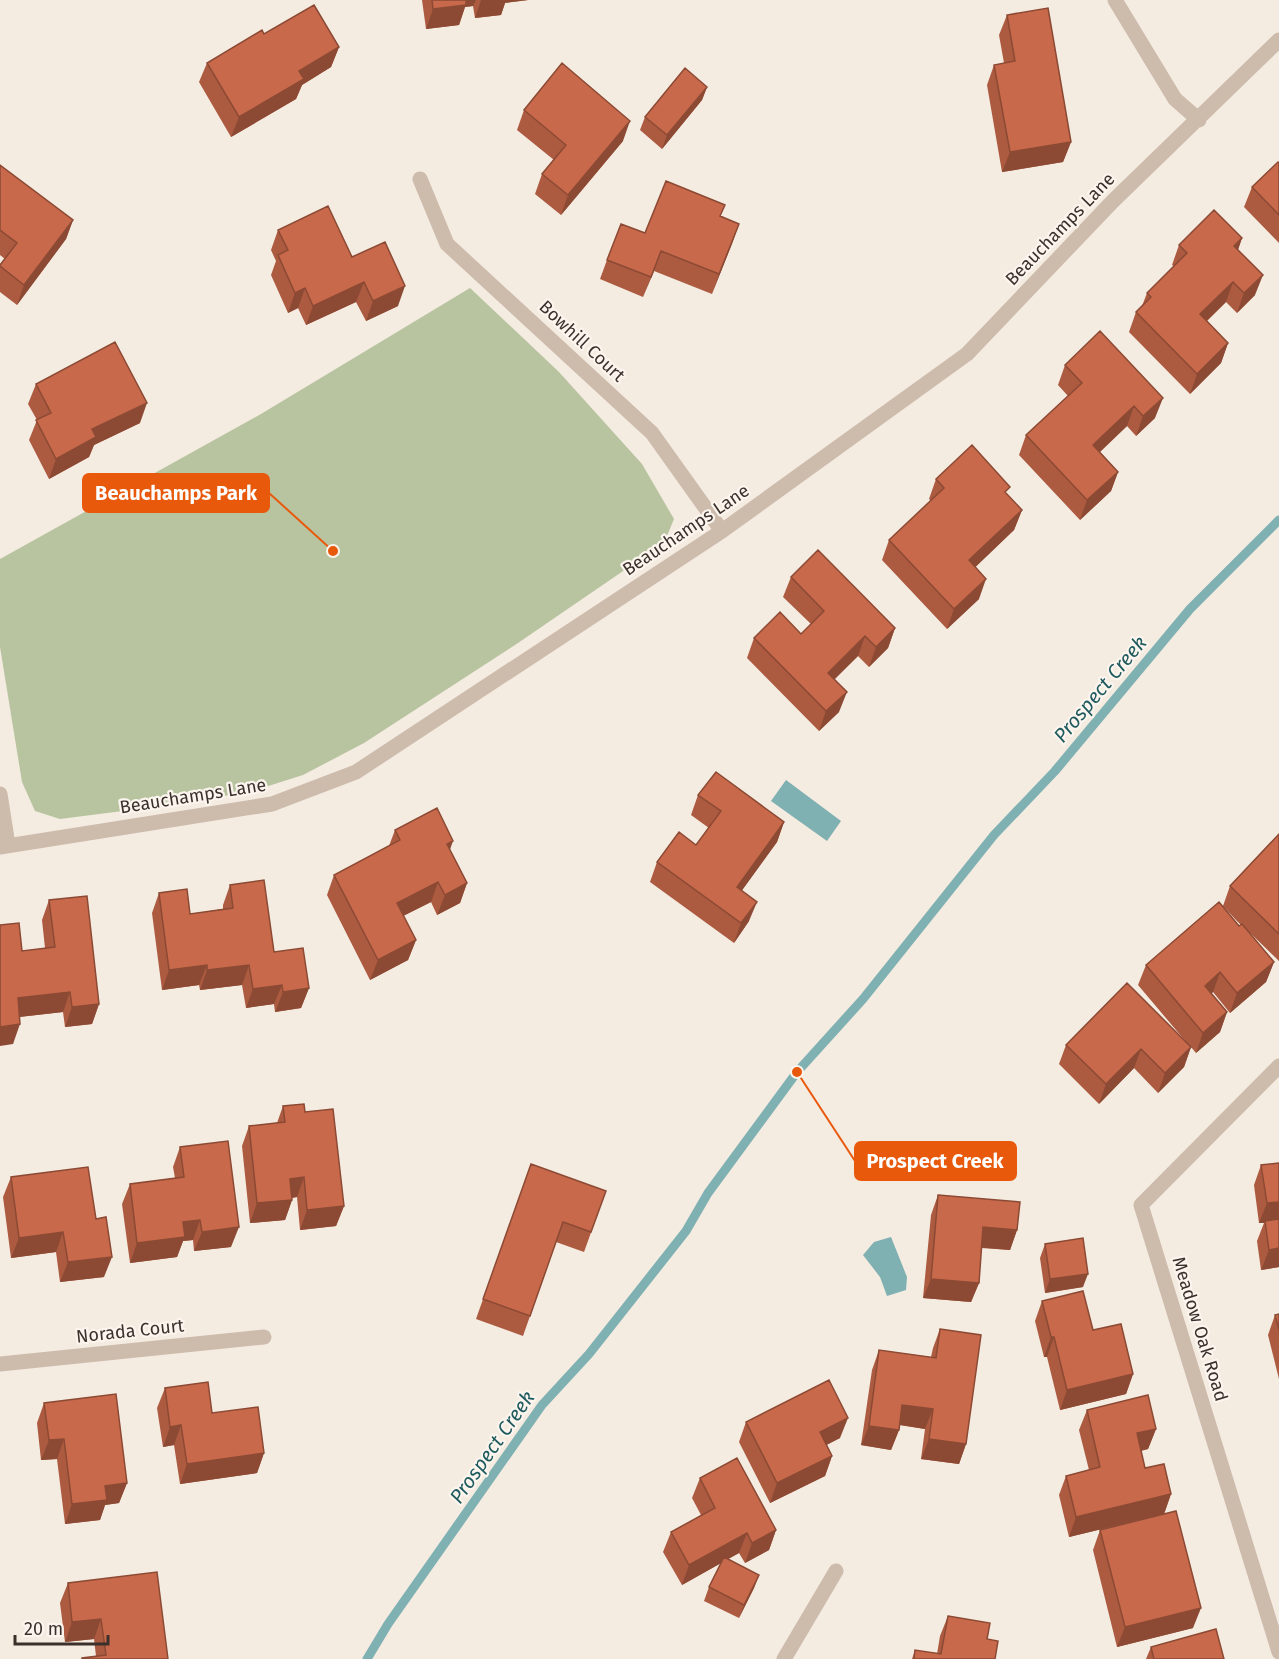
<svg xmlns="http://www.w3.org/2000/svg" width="1279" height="1659" font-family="'Fira Sans',sans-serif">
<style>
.green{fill:#b8c4a0}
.water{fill:#7fb0b2}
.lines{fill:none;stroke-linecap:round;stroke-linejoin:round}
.stream{stroke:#7fb0b2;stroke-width:9}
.minor{stroke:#cdbbac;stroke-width:15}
.wall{fill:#ac5a40;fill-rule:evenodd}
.shaded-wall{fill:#8c4a34}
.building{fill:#c8694b;stroke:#8c4a34;stroke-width:1.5}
.labels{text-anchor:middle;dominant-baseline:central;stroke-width:4.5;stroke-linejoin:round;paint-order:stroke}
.street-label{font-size:18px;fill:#3b302b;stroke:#fbf5ee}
.water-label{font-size:20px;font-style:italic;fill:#1f5a5e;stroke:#fbf5ee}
.leader{fill:none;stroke:#e8590c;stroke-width:2}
.callout-dot{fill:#e8590c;stroke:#fbf5ee;stroke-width:2}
.callout{fill:#e8590c;stroke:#e8590c;stroke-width:2}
.callout-label{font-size:20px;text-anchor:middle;font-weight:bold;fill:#fff}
</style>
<rect width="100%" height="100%" fill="#f4ebe1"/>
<path class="green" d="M470,288l89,84 83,92 32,55 -10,24 -146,100 -154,100 -61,32 -54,17 -103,16 -86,11 -25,-8 -13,-29 -22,-135v-88l261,-145z"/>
<path class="water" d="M786,780l55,41 -14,20 -56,-40z
M891,1237l16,40 -1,13 -19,6 -7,-19 -17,-22 11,-13z"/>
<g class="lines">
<path class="stream" d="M367,1659l21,-35 154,-219 47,-51 97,-123 22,-38 89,-121 66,-73 131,-164 61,-64 135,-162 89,-89"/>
<path class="minor" d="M1115,0l60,99 24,21
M420,179l27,65 205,189 70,98
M0,794l8,51
M0,847l272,-43 84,-32 366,-241 245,-177 146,-153 166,-161
M1279,1066l-138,139 138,447
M0,1364l264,-27
M784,1659l52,-88"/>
</g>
<path class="wall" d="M422,0h106l-23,3 -4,12 -26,3 -2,-12 -8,1 -6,18 -33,4z
M1007,15l64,127 -8,20 -61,10 -15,-87 7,-20 10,-2 -5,-28z
M264,34l75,13 -8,20 -29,18 -6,14 -65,38 -32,-55 8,-19z
M707,87l-5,13 -40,49 -22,-19 5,-13z
M524,110l99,31 -62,74 -26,-21 7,-20 12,-14 -37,-30z
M1279,163v80l-35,-36 8,-20z
M0,165l73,55 -7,19 -49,66 -17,-13v-27l5,-6 -5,-4z
M721,216l18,8 -27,70 -58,-23 -11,26 -43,-18 7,-19 38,-27z
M278,230l74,27 46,49 -32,15 -10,-19 -50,23 -8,-17 -10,5 -17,-38 5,-14 -5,-11z
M1242,238l-4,12 17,45 -18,18 -11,-11 -19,19 21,22 -7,20 -31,31 -61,-62 7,-20 6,-6 5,-13 27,-27 -2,-1 7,-20z
M1065,365l90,53 -19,18 -9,-10 -27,26 18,20 -7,19 -31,29 -61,-65 7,-20 42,-39 -10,-11z
M36,384l104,39 -46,22 -5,12 -40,22 -20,-39 8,-20 -9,-16z
M936,479l71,16 15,15 -8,20 -39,37 4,32 -32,30 -65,-69 7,-20 42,-39 -2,-2z
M791,577l104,51 -7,20 -19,19 -11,-11 -24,23 5,33 -20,19 -72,-73 7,-20 47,-4 10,-10 -28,-27z
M698,795l86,27 -7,20 -35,48 7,31 -15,22 -84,-61 7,-20 39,-17 13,-17 -18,-13z
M395,830l55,20 17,33 -7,20 -23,12 -6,-13 -28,14 13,24 -8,20 -38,20 -43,-85 7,-20 55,-29z
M1279,834v127l-35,-34 30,35 -8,20 -36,31 -17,-21 -2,2 16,18 -7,20 -24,21 -5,-6 -7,20 -26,26 -24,-25 -35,36 -40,-40 7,-19 121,-2 -49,-58 8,-20 77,-59 7,-20zM1223,906l12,13 6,6 -2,1z
M230,885l44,67 35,36 -8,20 -26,4 -1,-8 -28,4 -4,-23 -42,5 -1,-5 -37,5 -10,-77 7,-20 31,21 33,-5v-4z
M49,900l50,104 -7,20 -27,3 -2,-15 -44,5 -6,27 9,-93 23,-3 -3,-28z
M283,1106l22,6 39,94 -8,20 -36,4 -3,-33 -5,1v2l-7,20 -35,3 -8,-77 7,-20 28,-3z
M180,1147l51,100 -37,4 -1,-11 -10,1 -6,16 -47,6 -8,-59 8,-20 45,-6 -2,-11z
M531,1164l75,27 -22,61 -28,-10 -33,94 -47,-17z
M1261,1165l18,102 -18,3 -4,-29 7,-18h-5l-5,-38z
M11,1177l93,100 -44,5 -4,-30 -45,6 -8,-61z
M938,1195l79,35 -7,20 -29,-2 -2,35 -8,19 -48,-4 8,-83z
M1045,1244l38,43 -38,6 -5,-35z
M1042,1301l91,73 -7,20 -66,16 -13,-53h-3l-9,-36z
M1279,1314v65l-11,-44 7,-20z
M940,1329l26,115 -7,20 -38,-5 4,-30 -26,-4v5l-8,20 -30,-5 11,-75 7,-20 52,7 2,-9z
M165,1388l99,65 -7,20 -77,11 -6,-39 -11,2 -6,-39z
M44,1403l83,80 -8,20 -14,2 -5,15 -35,4 -8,-65 -16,1 -4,-37z
M1087,1410l69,19 -8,20 -7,2 4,17 26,26 -7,20 -95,23 -10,-42 7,-19 23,-6 -10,-40z
M746,1422l94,16 -14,7 6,11 -7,20 -55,27 -31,-61z
M700,1478l76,52 -7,20 -24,13 -6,-10 -11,6 31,16 -5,13 -15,30 -35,-17 5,-14 12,-24 -39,22 -19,-33 8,-20 30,-17 -9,-17z
M1100,1530l93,98 -76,19 -24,-97z
M68,1583l100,76h-86v-1l14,-2 -2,-17 -29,3 -5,-39z
M948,1616l39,23 8,20h-83l3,-9 22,4 3,-18z
M1151,1647l73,12h-78z"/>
<path class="shaded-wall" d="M460,0h16l-3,6 -8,1 -6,18 -33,4 7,-20z
M481,0h47l-23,3 -4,12 -26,3z
M339,47l-8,20 -29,18 -6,14 -65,38 8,-20 60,-46z
M707,87l-5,13 -40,49 5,-14z
M630,121l-7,20 -62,74 7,-20z
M1071,142l-8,20 -61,10 8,-20z
M73,220l-7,19 -49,66 7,-20z
M739,224l-7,20 -20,50 7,-20z
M1242,238l-7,20 -1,-12z
M661,251l-7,20 -11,26 8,-20z
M1263,275l-8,20 -18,18 7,-20z
M364,282l-8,20 -50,23 7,-19z
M1233,282l-7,20 -33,32 7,-20z
M405,286l-7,20 -32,15 7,-20z
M305,288l-7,20 -10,5 7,-20z
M1228,343l-7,20 -31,31 7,-20z
M1163,398l-8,20 -19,18 7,-20z
M147,403l-7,20 -46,22 -5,12 -40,22 7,-20 36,-30z
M1134,406l-7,20 -41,39 7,-20z
M1118,472l-7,19 -31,29 7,-20z
M1022,510l-8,20 -52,50 7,-20z
M986,579l-7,20 -32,30 7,-20z
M895,628l-7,20 -19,19 7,-20z
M865,636l-7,20 -37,37 7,-20z
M847,692l-8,20 -20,19 7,-20z
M784,822l-7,20 -47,65 7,-20z
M453,841l-7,20 1,-17z
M438,882l-7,20 -42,21 8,-20z
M467,883l-7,20 -23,12 8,-20z
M757,902l-8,19 -15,22 7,-20z
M416,940l-8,20 -38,20 8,-20z
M1274,962l-8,20 -36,31 7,-20z
M207,965l-8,20 -37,5 7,-20z
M249,965l-7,20 -42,5 7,-20z
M1220,972l-7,20 -15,14 7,-20z
M282,985l-8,19 -28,4 7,-19z
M309,988l-8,20 -26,4 8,-20z
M70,992l-7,20 -53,6 8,-20z
M99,1004l-7,20 -27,3 7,-20z
M1227,1012l-7,20 -24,21 7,-20z
M20,1024l-7,20 -13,2v-19z
M1191,1047l-7,20 -26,26 7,-20z
M1141,1049l-7,19 -35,36 7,-20z
M304,1177l-7,20 -14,2 7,-20z
M292,1200l-7,20 -35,3 7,-20z
M1279,1202v19h-14l-1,2h-5l8,-20z
M344,1206l-8,20 -36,4 7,-20z
M200,1220l-7,20 -10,1 -6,16 -47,6 7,-20 46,-21z
M239,1227l-8,20 -37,4 8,-19z
M983,1227l34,3 -7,20 -34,-3z
M63,1232l-7,20 -45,6 8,-20z
M1279,1248v19l-18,3 8,-20z
M112,1257l-8,20 -44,5 8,-20z
M1088,1274l-5,13 -38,6 5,-14z
M931,1279l48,4 -8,19 -48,-4z
M1051,1337h3l-7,20h-3z
M1133,1374l-7,20 -66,16 7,-20z
M902,1405l31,4 -8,20 -30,-5z
M848,1418l-8,20 -27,14 7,-20z
M181,1425l-7,20 -11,2 7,-20z
M869,1426l30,4 -8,20 -30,-5z
M1156,1429l-8,20 -18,4 7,-20z
M64,1439l-7,20 -16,1 8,-20z
M929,1439l37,5 -7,20 -38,-5z
M264,1453l-7,20 -77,11 7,-20z
M832,1456l-7,20 -55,27 7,-20z
M127,1483l-8,20 -14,2 -5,15 -35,4 7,-20 33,-18z
M1171,1494l-7,20 -95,23 7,-20z
M776,1530l-7,20 -24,13 7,-20z
M747,1533l-8,20 -57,32 7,-20z
M759,1575l-5,13 -15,30 5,-13z
M1201,1608l-8,20 -76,19 8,-20z
M101,1619l-7,20 -29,3 7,-20z"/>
<path class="building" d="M432,0h34v5l-33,4z
M314,5l25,42 -40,24 5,8 -65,38 -32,-54 55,-33 2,4z
M1048,8l23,134 -61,10 -16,-87 21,-4 -8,-46z
M562,63l68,58 -62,74 -26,-21 24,-29 -42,-35z
M685,68l22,19 -40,48 -22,-18z
M1278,162l1,1v52l-27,-28z
M0,165l73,55 -49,65 -24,-19v-1l17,-22 -17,-13z
M666,181l59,24 -5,11 19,8 -20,50 -58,-23 -10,26 -44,-17 14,-36 24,9z
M328,206l24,51 33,-15 20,44 -32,15 -9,-19 -51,24 -8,-18 -10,5 -17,-38 10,-5 -10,-20z
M1214,210l28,28 -8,8 29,29 -19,18 -11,-11 -33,32 28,29 -31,31 -61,-62 15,-15 -4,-4 40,-40 -8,-8z
M1100,331l63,67 -20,18 -9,-10 -41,39 25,27 -31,28 -61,-65 56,-52 -17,-18z
M115,342l32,61 -55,26 4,8 -40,22 -20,-39 15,-7 -15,-29z
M972,445l38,42 -5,5 17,18 -53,50 17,19 -32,30 -65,-69 55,-52 -8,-9z
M818,550l77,78 -19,19 -11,-11 -37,37 19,19 -21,19 -72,-73 26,-26 21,22 23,-23 -33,-34z
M716,772l68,50 -47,65 20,15 -16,21 -84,-61 22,-30 17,13 25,-34 -23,-16z
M437,808l16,33 -6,3 20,39 -22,12 -7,-13 -41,21 19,37 -38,20 -44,-85 66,-35 -5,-10z
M1279,834v100l-49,-48z
M264,880l10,72 29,-4 6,40 -26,4 -1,-7 -29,4 -4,-24 -42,5v-5l-38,5 -10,-77 28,-4 3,25 43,-6 -3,-23z
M87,896l12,108 -27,3 -2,-15 -52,6 2,26 -20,3v-102l19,-2 3,28 33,-4 -6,-47z
M1219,902l20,24 3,-2 32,38 -37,31 -17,-21 -15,14 22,26 -24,21 -57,-68z
M1127,983l64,64 -26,26 -24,-24 -35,35 -40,-39z
M304,1104l1,8 28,-3 11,97 -37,4 -3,-33 -14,2 2,21 -35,3 -8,-77 36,-4 -2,-16z
M228,1141l11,86 -37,5 -2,-12 -17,2 2,15 -48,6 -7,-59 54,-7 -4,-30z
M1279,1163v39l-12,1 -6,-38z
M531,1164l75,27 -15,41 -28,-10 -33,94 -47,-17z
M88,1167l8,52 10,-2 6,40 -44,5 -5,-30 -44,6 -8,-61z
M938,1195l82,7 -3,28 -34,-3 -4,56 -48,-4z
M1279,1219v29l-10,2 -4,-29z
M1083,1238l5,36 -38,5 -5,-35z
M1083,1291l10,39 28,-6 12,50 -66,16 -13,-53h-3l-9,-36z
M1279,1314v16l-4,-15z
M940,1329l41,6 -15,109 -37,-5 4,-30 -31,-4 -3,25 -30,-4 10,-76 57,8z
M829,1380l19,38 -28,14 12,24 -55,27 -31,-61z
M208,1382l4,31 46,-6 6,46 -77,11 -6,-39 -11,2 -5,-39z
M116,1394l11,89 -22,3 2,14 -35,4 -8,-65 -15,1 -5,-37z
M1148,1395l8,34 -19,4 8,35 19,-4 7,30 -95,23 -10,-41 34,-9 -13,-57z
M737,1458l39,72 -24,13 -5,-10 -58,32 -18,-33 44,-24 -15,-30z
M1176,1511l25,97 -76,19 -25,-97z
M724,1557l35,18 -15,30 -35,-18z
M157,1572l11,87h-86v-1l24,-3 -5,-36 -29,3 -4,-39z
M948,1616l42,7 -3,16 11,2 -3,18h-81l1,-9 26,4z
M1216,1629l8,30h-70l-3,-12z"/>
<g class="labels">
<g class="street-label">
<text transform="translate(1060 229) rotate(-46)">Beauchamps Lane</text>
<text transform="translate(582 341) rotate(43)">Bowhill Court</text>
<text transform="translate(686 530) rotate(-34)">Beauchamps Lane</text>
<text transform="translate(193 796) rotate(-9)">Beauchamps Lane</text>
<text transform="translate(1200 1329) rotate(73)">Meadow Oak Road</text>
<text transform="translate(130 1331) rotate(-6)">Norada Court</text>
</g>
<g class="water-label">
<text transform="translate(1100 689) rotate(-50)">Prospect Creek</text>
<text transform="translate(492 1447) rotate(-55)">Prospect Creek</text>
</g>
</g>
<path class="leader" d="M333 551L269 493M797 1072L855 1161"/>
<g class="callout-dot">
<circle cx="333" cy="551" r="6"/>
<circle cx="797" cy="1072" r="6"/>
</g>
<g class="callout">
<rect x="83" y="474" width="186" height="38" rx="6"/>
<rect x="855" y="1142" width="161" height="38" rx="6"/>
</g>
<g class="callout-label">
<text x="176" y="500">Beauchamps Park</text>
<text x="935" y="1168">Prospect Creek</text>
</g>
<path d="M15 1635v9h93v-9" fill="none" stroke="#3b302b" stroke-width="3"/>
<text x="24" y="1635" font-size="18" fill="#3b302b" stroke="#fbf5ee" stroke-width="4.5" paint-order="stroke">20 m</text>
</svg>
